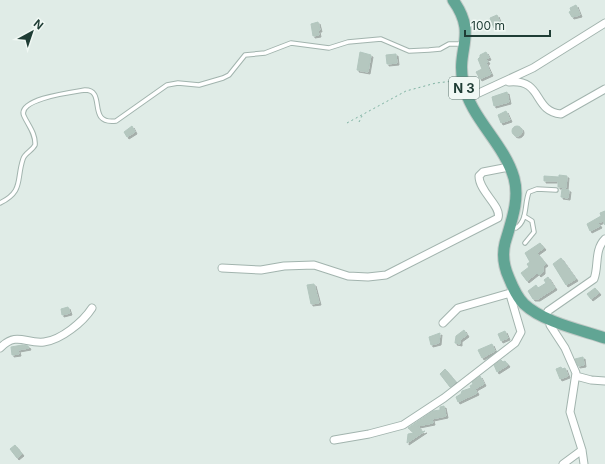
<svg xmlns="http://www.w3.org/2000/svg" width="605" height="464" font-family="Inter,sans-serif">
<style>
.building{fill:#b5c7bf;stroke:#b2c6be;filter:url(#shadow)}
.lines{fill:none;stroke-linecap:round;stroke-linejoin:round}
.service-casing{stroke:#a2b4ae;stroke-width:5.5}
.minor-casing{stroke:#a2b4ae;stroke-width:9}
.primary-casing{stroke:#c0c9c6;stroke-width:13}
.path{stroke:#7eb2a2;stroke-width:1;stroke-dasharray:2 3;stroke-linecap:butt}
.service{stroke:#fff;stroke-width:3.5}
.minor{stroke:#fff;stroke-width:7}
.primary{stroke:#61a594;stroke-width:11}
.labels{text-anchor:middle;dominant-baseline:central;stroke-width:3;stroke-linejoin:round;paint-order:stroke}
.shield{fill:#f0f8f4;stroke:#5e756e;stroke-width:1}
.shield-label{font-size:13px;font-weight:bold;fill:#1f3d35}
</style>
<defs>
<filter id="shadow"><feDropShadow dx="2" dy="2" stdDeviation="0" flood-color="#0004"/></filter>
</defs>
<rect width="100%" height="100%" fill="#e0ece7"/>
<path class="building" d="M576,5l4,10 -8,2 -3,-5 2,-1 -1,-3z
M497,15l4,10 -7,3 -4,-10z
M318,22l2,8h-2l1,5 -6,1 -2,-12z
M360,52l11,3 -3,17 -11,-2z
M486,52l3,6 -3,1 2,3 -2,1 5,11 -11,5 -4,-7 6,-3 -4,-10 2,-2v-2z
M396,54l1,9 -10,1 -1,-9z
M507,92l2,10 -15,4 -2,-9z
M506,111l4,9 -9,3 -3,-8z
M132,126l3,6 -8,5 -3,-5z
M512 131a5 5 0 1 1 10 0a5 5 0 1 1-10 0Z
M559,175l8,1 -1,12 -8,-1v-6h-14v-5l15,1z
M562,189l7,1 -1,8 -7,-1z
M605,211v14l-2,-4 -5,2 2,3 -10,5 -3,-7 14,-8 -1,-3z
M540,243l4,5 -7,5 9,11 -3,2v6l-4,3 -2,-2 -10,8 -6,-8 8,-6 -2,-3 3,-2 -5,-9z
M561,258l15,21 -10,6 -13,-21z
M548,277l7,11 -17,11h-5l-5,-8 8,-6 2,3 8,-5 -2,-3z
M314,284l5,19 -8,1 -4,-19z
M595,288l4,5 -8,6 -4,-5z
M68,307l2,6 -8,2 -1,-6z
M464,330l3,5 -7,5v4l-5,-1 1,-7z
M505,331l3,7 -7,3 -3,-7z
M440,333l-1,10 -8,2 -2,-8z
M492,344l3,7 -13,7 -4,-8z
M22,345l6,1 1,2 -11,2 1,4 -7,1 -1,-8z
M583,357l1,8 -6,1 -3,-7z
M501,360l2,2 2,-1 3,4 -11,7 -3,-7z
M561,367l1,2 3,-1 3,8 -8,3 -4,-10z
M445,369l11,13 -6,5 -10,-13z
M480,376l4,8 -9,5 2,4 -19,9 -2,-5 5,-3 1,-3 9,-3 -1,-2 3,-2 -1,-2z
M444,406l2,10 -14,3 1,4 -15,3 4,6 3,-1 -18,12 1,-9 6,-1 -6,-5 25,-17 7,-1v-3z
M15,445l7,9 -5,4 -7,-9z"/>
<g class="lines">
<g class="service-casing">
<path id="service" d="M0,203c24,-12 16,-23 23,-44 2,-6 9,-8 12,-14 1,-11 -7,-20 -11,-29 -8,-17 49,-24 61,-26 22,0 1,35 31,31l51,-36 11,-2 21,2 24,-7 6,-3 16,-20 20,-2 26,-10 38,5 19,-6 33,-3 28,12 20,-1 11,-1 9,-5h13
M524,216l8,5 2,11 -9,11
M511,227l5,1c12,-8 8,-24 13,-36l8,-3 19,1"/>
</g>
<g class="minor-casing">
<path id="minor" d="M509,82c35,-3 23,29 52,32l44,-25
M468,98l65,-30 72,-45
M222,268l39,2 23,-4 30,-1 34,11 20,1 18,-2 112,-57c4,-12 -19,-26 -19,-42l4,-4 26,-5
M545,317l3,-6 46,-32c5,-13 0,-29 11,-40
M550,319v6l15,23 11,25 -6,39 12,38 2,14
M443,323l15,-15 52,-15
M0,348c17,-17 25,-4 44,-6 17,-2 39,-20 48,-34
M576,376l15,4 14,1
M334,440l35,-6 34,-9 41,-27 71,-55 6,-11 -10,-34 -1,-5 3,-5
M563,464l19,-14"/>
</g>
<g class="primary-casing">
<path id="primary" d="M453,0c25,35 3,48 10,82 7,36 41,61 51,96 6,22 -3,44 -9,65 -3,12 -1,24 4,35 4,10 8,19 15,26 19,18 57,26 81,34"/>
</g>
<path class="path" d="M359,122l3,-6
M347,123l59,-32 30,-8 18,-2"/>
<use href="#service" class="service"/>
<use href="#minor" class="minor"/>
<use href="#primary" class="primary"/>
</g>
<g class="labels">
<rect class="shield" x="449" y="77" width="30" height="22" rx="3"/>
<g class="shield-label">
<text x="464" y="88">N 3</text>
</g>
</g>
<g transform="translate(32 32) rotate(40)" stroke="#f0f8f4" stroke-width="3" paint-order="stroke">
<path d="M0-3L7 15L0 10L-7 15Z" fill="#1f3d35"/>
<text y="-6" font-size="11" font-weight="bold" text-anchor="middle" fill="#1f3d35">N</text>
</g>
<path d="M465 30v6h85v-6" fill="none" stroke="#1f3d35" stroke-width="2"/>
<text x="471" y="30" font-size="12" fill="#1f3d35" stroke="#f0f8f4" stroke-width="3" paint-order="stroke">100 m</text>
</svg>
